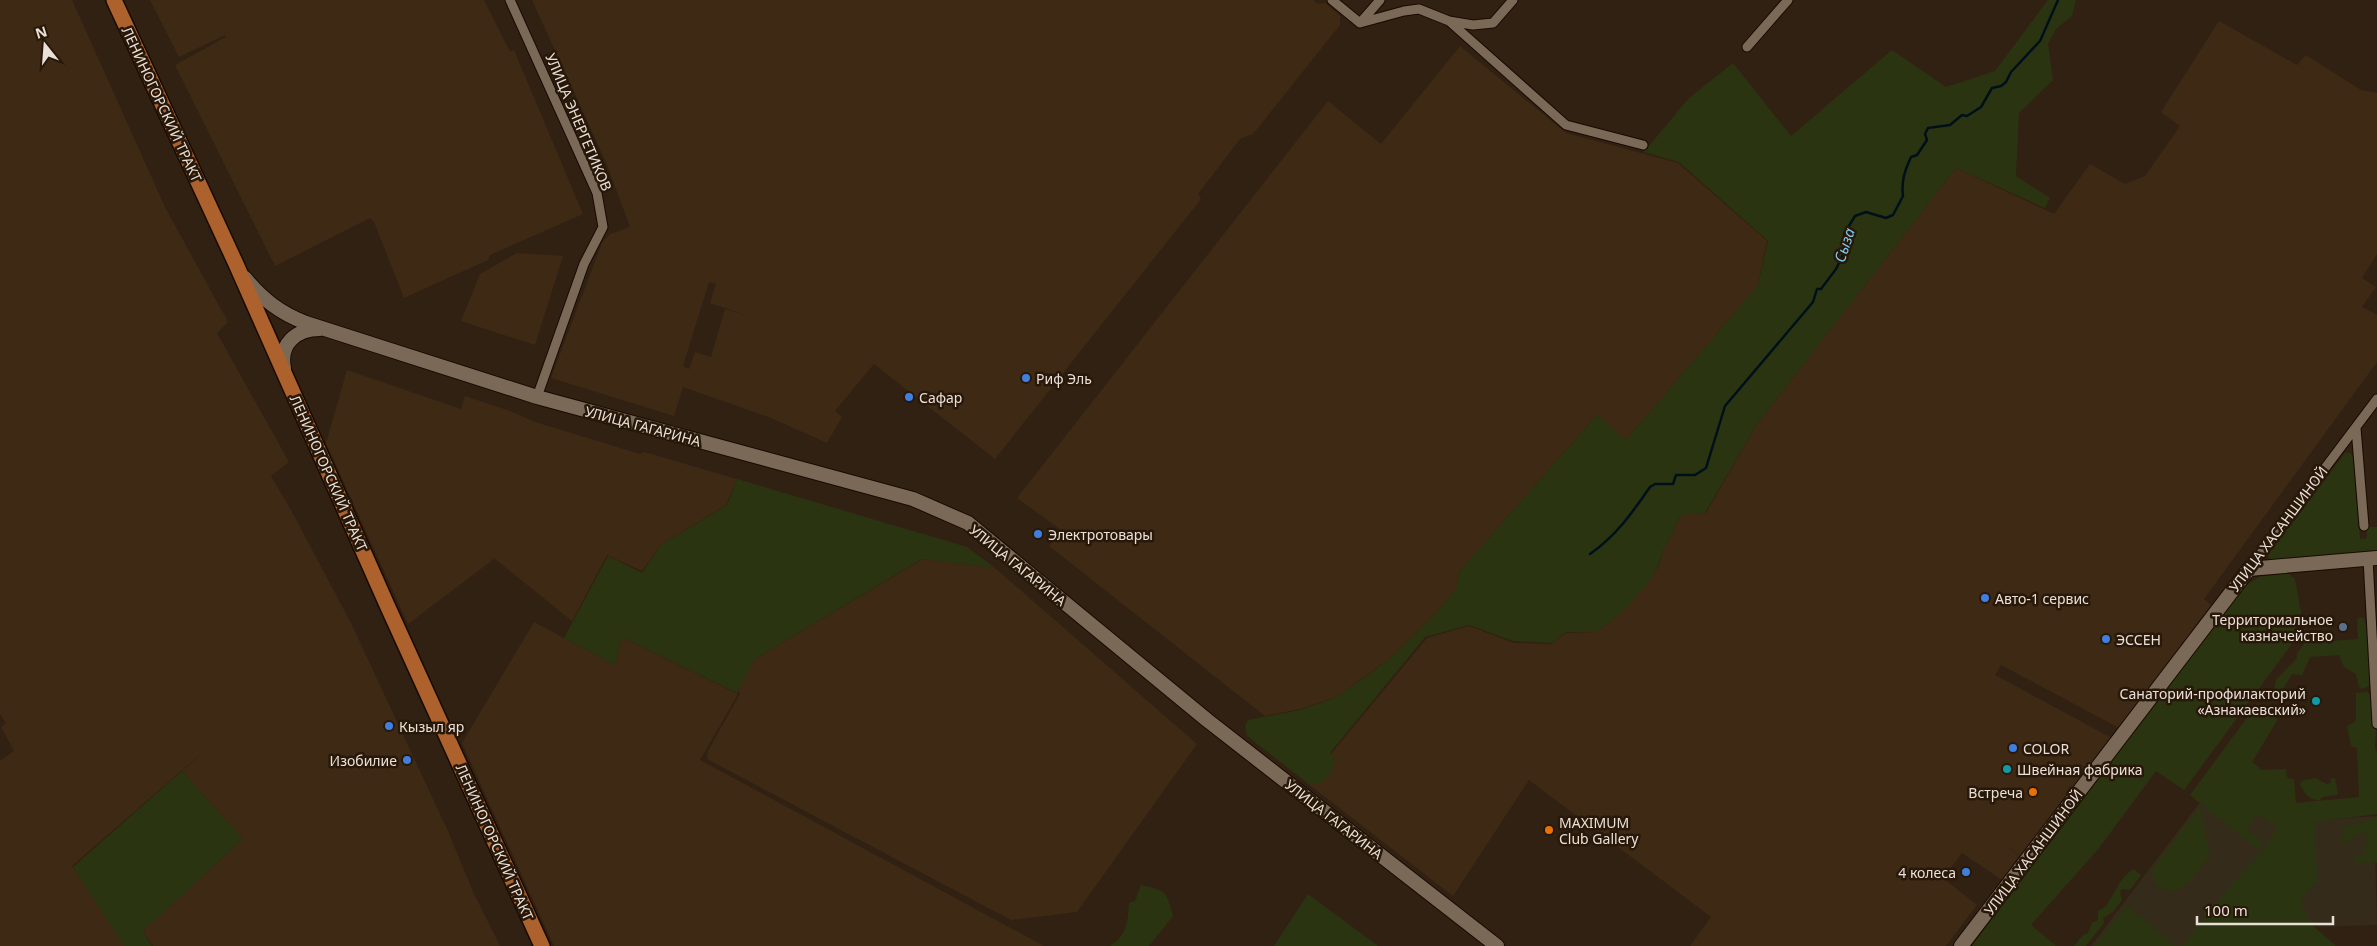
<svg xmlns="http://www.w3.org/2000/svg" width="2377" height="946" font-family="'Noto Sans',sans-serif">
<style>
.built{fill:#3e2915;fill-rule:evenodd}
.medical{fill:#352b1b}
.green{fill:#2b3411}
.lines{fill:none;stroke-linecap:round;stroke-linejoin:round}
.stream{stroke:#00101b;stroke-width:2.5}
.street-casing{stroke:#180a01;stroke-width:11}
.secondary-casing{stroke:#180a01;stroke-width:16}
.primary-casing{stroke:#180a01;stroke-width:18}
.street{stroke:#7b6958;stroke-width:9}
.secondary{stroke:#7b6958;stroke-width:14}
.primary{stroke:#ad612c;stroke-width:15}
.shop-dot{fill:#3f7fe0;stroke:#271809;stroke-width:2}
.service-dot{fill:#5c6f8a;stroke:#271809;stroke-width:2}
.culture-dot{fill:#0f9aa8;stroke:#271809;stroke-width:2}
.food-dot{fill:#e8710a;stroke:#271809;stroke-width:2}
.labels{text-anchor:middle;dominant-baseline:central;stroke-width:5;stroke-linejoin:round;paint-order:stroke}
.street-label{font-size:14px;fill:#ebe0d7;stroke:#271809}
.poi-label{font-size:14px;fill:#ebe0d7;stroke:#271809;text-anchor:start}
.water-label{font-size:15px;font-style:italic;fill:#81caf2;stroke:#271809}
</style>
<rect width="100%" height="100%" fill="#312113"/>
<path class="built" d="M0,0h72l93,207 63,115 -11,11 72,129 -18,14 20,34 60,113 96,206 27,65 26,52h-347l-10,-15 100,-92 -61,-68 36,-32 -146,127 54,80h-126v-185l14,-10 -13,-24 5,-4 -6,-9z
M150,0h334l26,52 4,-2 69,164 -93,41 -2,5 -84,38 -30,-76 -4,-4 -95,48 -100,-201 51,-28 -1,-2 -46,22z
M532,0h781l5,4 7,-1 15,13v9l-87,109 -13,5 -42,55 3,5 -206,260 -121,-95 -39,47 7,6 -15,26 -56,-25 -88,-31 -9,29 -123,-38 51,-135 8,-9 20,-7 -25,-67zM709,282l7,2 -6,19 39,13 -24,-7 -14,48 -16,-5 -6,17 -6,-3z
M2219,21l78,44 9,-10 55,35 16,3v161l-15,24 14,9 -14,20 15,8v47l-173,237 7,6 -92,123 -118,-63 -6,10 117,63 -92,118 -18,-14 17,14 -17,24 -40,-27 -19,25 34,27 -31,41h-256l21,-29 -182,-137 -76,116 -146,-113 120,-145 42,-12 45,17 37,1 15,-11 31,-1 25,-20 24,-27 12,-18 6,-18 18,-35 24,-1 51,-89 199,-256 98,46 36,-50 35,20 20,-8 35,-50 -19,-14z
M1460,46l106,87 112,30 89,78 -9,44 -132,155 -30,-24 -137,156 -2,15 -19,24 -44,44 -57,42 -37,12 -35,7 -216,-170 12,-16 -44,-32 311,-397 53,43z
M517,253l46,3 -28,89 -74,-24 19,-47z
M347,370l114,39 4,-13 45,15 25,11 105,32 4,-2 93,27 -11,26 -65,40 -19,26 -35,-16 -35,66 -82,-66 4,4 -86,65 -82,-181z
M923,559l72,9 202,176 -120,168 -66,8 -304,-161 1,-8 32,-57 -2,-4 17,-31z
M534,622l81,43 7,-28 116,57 -38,66 344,186h-490l-92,-203z"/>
<path class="medical" d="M2227,767l71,55 76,-6 3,109 -69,2 -16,19h-201z"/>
<path class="green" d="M2048,0h28l-4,16 -16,13 -8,15 5,36 -34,33 -3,63 34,22 -5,10 -89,-40 -199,256 -52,89 -24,2 -18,36 -5,15 -12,20 -25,27 -24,19h-31l-14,11 -39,-2 -44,-16 -44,12 -95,116 5,6c-3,17 -11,29 -29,23l-59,-46 -2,-10 3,-6 52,-10 37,-13 36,-26 21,-16 44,-44 19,-24 2,-15 138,-157 29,25 132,-155 10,-44 -89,-79 -35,-10 44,-53 45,-36 58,73 101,-86 54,37 49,-16z
M2345,453h6l2,6 7,80 7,-1v-11h10v24l-107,9 -2,-5z
M737,479l230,68 28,21 -73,-9 -167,100 -18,34 -115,-56 -7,28 -51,-27 44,-82 34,17 19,-28 66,-40z
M2278,574h11l6,5 6,33 -1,21 -116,157 -28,-19 -57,77 -68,77 25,21h-84l270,-358 17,-11z
M2360,617l4,1c4,11 9,59 5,68l-7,3 -3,-2 -3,-13 -12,-7 -5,-12 -29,2 -8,18 -10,-1 -17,28 -9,-5 1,-6 2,-2 5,1 2,-10 21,-22v-5l8,-10 53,-4 -1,-20z
M2367,692l5,4 4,35 -1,16 2,6v61l-62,8 2,60 -17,18 13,26 23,20h-154l52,-64 35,-38 -3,-2 12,-13 -19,-15 -12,15 17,14 -6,7 -68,-55 68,-92 20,16 -26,43 10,8 24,-1 1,9 7,1 2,24 63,-6 -2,-49 -6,-2 -4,-20 9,-5v-28z
M182,771l61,68 -100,92 9,15h-28l-51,-79z
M2315,778l12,6 4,-1 -1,-4 5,-1 3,15 -1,2 -15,2 -2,3c-11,1 -15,-7 -20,-15l1,-4z
M2200,806l10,49c-11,14 -26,43 -46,35 -9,-3 -11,-10 -13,-19z
M2377,816v48l-1,-2 -21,1 -1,-7 11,-1 -2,-9 6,-5 -5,-9 -6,2 -13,11 -4,-2 4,-18 16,-1 7,-5z
M2134,869l7,6 -11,15 -8,-1 -2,3 2,8 -9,12 -10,6 1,5 -18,23h-12l9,-11 5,-2 4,-10 6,-3v-9c2,-2 5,-2 7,-4 9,-11 15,-31 29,-38z
M1141,885c25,5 26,7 32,31l-24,30h-39c17,-10 18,-25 19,-43l6,-2z
M1308,894l70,52h-104z
M2127,905l44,37 3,4h-80z"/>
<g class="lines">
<path class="stream" d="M1590,554c26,-18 42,-41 60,-67l5,-3h18l3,-9h19l11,-7 19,-62 88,-104 4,-13h4l15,-20 11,-22 -3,-13 11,-18 11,-4 20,6 7,-3 10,-19c-2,-15 2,-26 8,-39l6,-2 10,-15 -2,-6 3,-6 22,-3 12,-10 5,1 14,-9 11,-19 9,-2 5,-4 5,-10 29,-31 18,-41"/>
<g class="street-casing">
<path id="street" d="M510,0l87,193 6,34 -19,37 -47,133
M1332,0l28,23 44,-12 15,-2 30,12 24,4 20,-2 20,-23
M1449,21l117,104 77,20
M1360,23l20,-23
M1747,47l41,-47
M2356,428l8,98
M2368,559l9,165
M2249,569l128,-170"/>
</g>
<g class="secondary-casing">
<path id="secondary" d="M245,278c17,21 35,35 61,45l231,74 376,102 55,24 239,197 290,226
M284,368c-5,-24 12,-39 36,-39
M1961,946l288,-377 128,-11"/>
</g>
<g class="primary-casing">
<path id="primary" d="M114,0l122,264 151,341 155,341"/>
</g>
<use href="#street" class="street"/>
<use href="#secondary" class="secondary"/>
<use href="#primary" class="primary"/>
</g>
<g class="shop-dot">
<circle cx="1026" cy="378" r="5"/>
<circle cx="909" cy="397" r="5"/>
<circle cx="1038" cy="534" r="5"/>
<circle cx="1985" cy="598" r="5"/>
<circle cx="2106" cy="639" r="5"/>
<circle cx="389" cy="726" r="5"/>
<circle cx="2013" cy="748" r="5"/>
<circle cx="407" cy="760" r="5"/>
<circle cx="1966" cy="872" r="5"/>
</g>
<circle class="service-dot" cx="2343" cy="627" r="5"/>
<g class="culture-dot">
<circle cx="2316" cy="701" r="5"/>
<circle cx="2007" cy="769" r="5"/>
</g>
<g class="food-dot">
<circle cx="2033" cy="792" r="5"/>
<circle cx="1549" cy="830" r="5"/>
</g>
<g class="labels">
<g class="street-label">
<text transform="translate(162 104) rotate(65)">ЛЕНИНОГОРСКИЙ ТРАКТ</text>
<text transform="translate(579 122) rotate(67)">УЛИЦА ЭНЕРГЕТИКОВ</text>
<text transform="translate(643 426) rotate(15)">УЛИЦА ГАГАРИНА</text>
<text transform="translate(329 473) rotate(66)">ЛЕНИНОГОРСКИЙ ТРАКТ</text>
<text transform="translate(2278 529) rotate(-53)">УЛИЦА ХАСАНШИНОЙ</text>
<text transform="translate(1018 565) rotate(39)">УЛИЦА ГАГАРИНА</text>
<text transform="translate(1334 819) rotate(38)">УЛИЦА ГАГАРИНА</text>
<text transform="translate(495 842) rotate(66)">ЛЕНИНОГОРСКИЙ ТРАКТ</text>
<text transform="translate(2033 852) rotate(-53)">УЛИЦА ХАСАНШИНОЙ</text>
</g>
<g class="poi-label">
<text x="1036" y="378">Риф Эль</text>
<text x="919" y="397">Сафар</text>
<text x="1048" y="534">Электротовары</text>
<text x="1995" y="598">Авто-1 сервис</text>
<text x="2333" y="619" text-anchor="end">Территориальное<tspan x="2333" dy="16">казначейство</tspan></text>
<text x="2116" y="639">ЭССЕН</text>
<text x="2306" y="693" text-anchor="end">Санаторий-профилакторий<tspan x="2306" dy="16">«Азнакаевский»</tspan></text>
<text x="399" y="726">Кызыл яр</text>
<text x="2023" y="748">COLOR</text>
<text x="397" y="760" text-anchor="end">Изобилие</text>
<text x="2017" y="769">Швейная фабрика</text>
<text x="2023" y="792" text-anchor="end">Встреча</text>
<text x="1559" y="822">MAXIMUM<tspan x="1559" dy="16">Club Gallery</tspan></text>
<text x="1956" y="872" text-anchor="end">4 колеса</text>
</g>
<g class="water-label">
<text transform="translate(1844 245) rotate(-72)">Сыза</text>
</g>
</g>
<g transform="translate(45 45) rotate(343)" stroke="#271809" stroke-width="4" paint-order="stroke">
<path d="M0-4L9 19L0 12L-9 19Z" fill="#ebe0d7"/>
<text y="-8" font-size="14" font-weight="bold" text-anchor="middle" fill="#ebe0d7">N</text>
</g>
<path d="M2197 916v8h136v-8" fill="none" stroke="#ebe0d7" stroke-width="2.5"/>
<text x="2204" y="916" font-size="15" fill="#ebe0d7" stroke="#271809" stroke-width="4" paint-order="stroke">100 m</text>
</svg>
